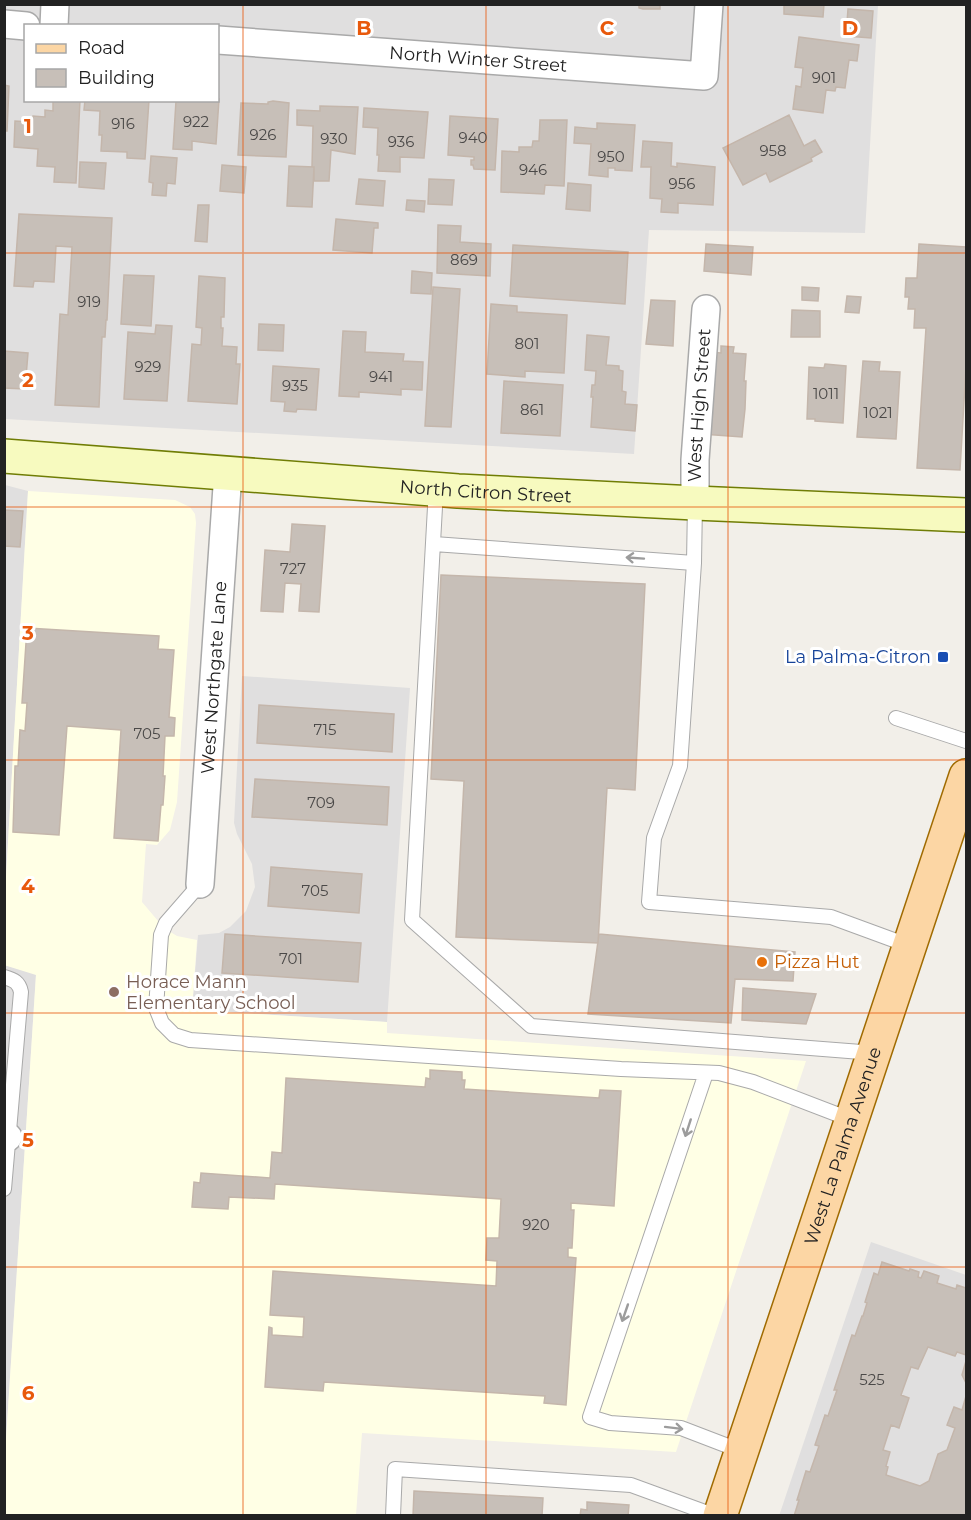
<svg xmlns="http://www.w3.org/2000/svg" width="971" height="1520" font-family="Montserrat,sans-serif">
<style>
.residential{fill:#e0dfdf;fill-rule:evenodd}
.education{fill:#ffffe5}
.building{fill:#c7bfb8;stroke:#c4b6ab;stroke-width:1.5}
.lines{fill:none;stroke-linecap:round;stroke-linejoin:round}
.lane-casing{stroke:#a9a9a9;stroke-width:16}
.street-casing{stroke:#a9a9a9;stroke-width:30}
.secondary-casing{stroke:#707d05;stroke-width:36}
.primary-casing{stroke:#a06b00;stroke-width:36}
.lane{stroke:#fff;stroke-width:14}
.street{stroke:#fff;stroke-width:27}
.secondary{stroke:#f7fabf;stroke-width:33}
.primary{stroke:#fcd6a4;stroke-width:33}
.oneway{stroke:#9c9c9c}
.grid{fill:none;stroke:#e8590c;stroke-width:1.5;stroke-opacity:0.55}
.transit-dot{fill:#1a4fb4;stroke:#fff;stroke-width:2}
.food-dot{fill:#e8710a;stroke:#fff;stroke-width:2}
.education-dot{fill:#8d6e63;stroke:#fff;stroke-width:2}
.labels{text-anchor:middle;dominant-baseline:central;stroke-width:6;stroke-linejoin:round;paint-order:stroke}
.number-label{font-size:15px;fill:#4b4948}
.street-label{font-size:18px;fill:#222;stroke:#fff}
.transit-label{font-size:18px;fill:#164399;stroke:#fff;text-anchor:end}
.food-label{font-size:18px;fill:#c56008;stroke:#fff;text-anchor:start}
.education-label{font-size:18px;fill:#785e54;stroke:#fff;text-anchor:start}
.grid-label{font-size:20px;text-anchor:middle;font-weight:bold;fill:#e8590c;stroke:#fff;stroke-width:6;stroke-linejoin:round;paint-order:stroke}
</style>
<rect width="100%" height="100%" fill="#f2efe9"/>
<path class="residential" d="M4,5h874l-13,228 -216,-3 -15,224 -629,-35zM26,26h192v74h-192z
M5,485l23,6 -23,404z
M242,676l168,12 -23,334 -195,-12 6,-75 21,-2 11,-6 16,-16 9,-24 -3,-23 -15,-30 -3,-11z
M5,965l31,9 -31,481z
M871,1242l95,33v240l-187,1z"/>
<path class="education" d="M28,491l147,9 15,7 5,7 1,9 -19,279 -7,28 -13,15 -11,-1 -4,58 22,26 13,8 20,4 -5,70 195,12v11l419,28 -130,391 -314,-19 -6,82 -351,1v-61l31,-480 -32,-10 1,-70z"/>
<path class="building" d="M629,4h31v5h-17l-4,-1v-3z
M784,4h40l-1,13 -39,-3z
M848,9l25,2 -2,27 -25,-2z
M799,37l60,8 -2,16 -8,-1 -4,28 -9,-1 -1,4 -9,-1 -3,23 -30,-4 3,-23 5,1 2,-19 -8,-1z
M4,85l5,1 -2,45h-3z
M218,99h1l-3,45 -24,-3v9l-19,-1 3,-48z
M53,100h27l-4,83 -22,-1 1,-15 -18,-1 1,-17 -24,-2 1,-26 17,1 1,-6 12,1v-7l8,1z
M85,100h64l-4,59 -18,-1v-6l-26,-1 1,-16h-3l1,-24 -16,-1z
M273,101l16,2 -3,54 -48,-2 3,-52 27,1v-2z
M320,106l38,1 -3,47 -24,-4 -2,31h-15v-14h-2l1,-41 -16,-1v-15l23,1z
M364,108l64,4 -4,46 -24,-1v15l-22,-1 1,-16h-2l1,-27 -15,-1z
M789,115l15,31 11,-6 7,12 -11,6 1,3 -42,21 -4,-9 -23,12 -20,-37z
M450,116l48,3 -3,51 -21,-1 -1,-4h-2v-5h3v-3l-26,-2z
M540,120h27l-3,66 -19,-1 -1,9 -43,-2 1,-41 17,1v-5h13l1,-6h6z
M597,123l38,2 -3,46 -17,-1v-2h-7v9l-19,-2 2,-31 -17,-1 1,-16 22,2z
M643,141l29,2 -1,23 6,1v-4l38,4 -2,38 -35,-2v10l-17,-1 1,-13 -12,-1 1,-31h-10z
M151,156l26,2 -2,26 -8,-1 -1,13 -14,-1 1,-12 -4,-1z
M80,162l26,1 -2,26 -25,-2z
M222,165l24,2 -2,26 -24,-2z
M289,166l25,1 -2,40 -25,-1z
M359,179l26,2 -2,25 -27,-2z
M429,179l25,1 -2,25 -24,-1z
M568,183l23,2 -1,26 -24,-2z
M407,200l18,1 -1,11 -18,-2z
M198,205h11l-2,37 -12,-1z
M19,214l93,4 -5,102h-1l-1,17h-3l-3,70 -44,-2 5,-91 8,1 4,-68 -16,-1 -2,36 -20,-1 -1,6 -19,-1z
M336,219l42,4v5h-4l-2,25 -39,-3z
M438,225l23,1 -1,16 31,2 -1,32 -53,-3z
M706,244l47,3 -2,28 -47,-4z
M919,244l47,3v120l-6,103 -43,-2 9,-140h-12l1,-19h-7l1,-12h-4l1,-19h11z
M513,245l115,7 -3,52 -115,-8z
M412,271l20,2 -1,21 -20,-1z
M124,275l30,1 -3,50 -30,-2z
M199,276l26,2 -1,39h-3v11h2l-1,18 15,1 -1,17h4l-3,40 -49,-3 4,-57 9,1 1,-17 -6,-1z
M433,287l27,2 -9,138 -26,-1z
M802,287l17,1 -1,13 -16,-1z
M847,296l14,1 -2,16 -14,-1z
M651,300l24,1 -2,45 -27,-2z
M491,304l26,2v6l50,3 -3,58 -39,-2v6l-38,-3z
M792,310l28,1v26h-29z
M259,324l25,1 -1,26 -25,-1z
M156,325l16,1 -5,75 -43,-2 4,-67 27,2z
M343,331l23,1 -1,20 39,2 -1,7 20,1 -1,28 -21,-1v6l-42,-3v5l-20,-1z
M587,335l22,2 -3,28 13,1v4l4,1 -1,20 4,1 -1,12 12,1 -2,26 -44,-4 2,-30h-2l1,-12h3l1,-14 -11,-1z
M721,346l13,1 -1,6 13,1 -2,27h2l-1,28 -3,28 -40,-3 8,-82 11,1z
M4,351l24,2 -3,36 -21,-1z
M863,361l17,1 -1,9 21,1 -4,67 -39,-2z
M825,364l21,2 -3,57 -28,-2v-2h-8l2,-52 15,1z
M273,366l46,3 -3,41 -19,-1 -1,3 -12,-1 1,-9 -14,-1z
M504,381l59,4 -3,51 -59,-3z
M4,510l19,1 -3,36 -16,-1z
M292,524l33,2 -6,86 -20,-1 2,-27 -16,-1 -2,29 -22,-1 4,-61 25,2z
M441,575l204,9 -10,206 -28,-2 -9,155 -142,-6 8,-156 -33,-2z
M27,628l132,8 -1,13 16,1 -5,67 6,1 -1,18h-9l-2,40h2l-2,29h-2l-3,36 -44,-3 7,-108 -54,-4 -8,109 -46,-3 2,-66h3l2,-36 5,1 2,-28h-5z
M259,705l135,9 -2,38 -135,-9z
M255,779l134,8 -2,38 -135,-8z
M271,867l91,7 -3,39 -91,-7z
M225,934l136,9 -3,39 -136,-9z
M599,934l196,18 -2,29 -58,-2 -4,44 -143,-9z
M743,988l73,6 -10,30 -64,-4z
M430,1070l32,2v8h3l-1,9 135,9 1,-8 21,1 -7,115 -43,-3v7h3l-2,38h-4v9l8,1 -10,147 -22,-2 1,-7 -221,-14 -1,9 -58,-4 4,-60 3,1v7l31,2 1,-20 -34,-2 3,-44 223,15 1,-25 -11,-1 1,-22h12l2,-39 -226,-15 -1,15 -45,-2 -1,12 -36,-2 2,-25 6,1 1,-10 69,5 2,-26 10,1 4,-75 139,9 1,-9 4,1z
M882,1262l27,9 1,-2 9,3 -1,5 3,1 3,-7 15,5 -2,7 19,6 1,-4 9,3v67l-9,-3 -2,4 -27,-9 -10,22 -7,-2 -10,28 8,3 -10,30 -8,-3 -8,25 7,2 -4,14 2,1 -2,8 34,11 9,-5 9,-27 9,-4 8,-22 -8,-3 7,-18 8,3 4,-14v120h-172l5,-16h-2l9,-29 4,1 9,-26 -4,-1 10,-30 3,1 9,-26h-3l18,-55 3,1 7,-20h1l4,-13 -2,-1 9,-29 4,2z
M966,1361v22l-4,-8z
M414,1491l129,7 -1,18h-129z
M587,1502l42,3 -1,11h-48l1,-7 6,1z"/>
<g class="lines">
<g class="lane-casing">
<path id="lane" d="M436,489l-24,431 119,106 343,27
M695,503l-1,60 -14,203 -26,72 -5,64 182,15 79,29
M434,544l260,19
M896,718l70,23
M200,884l-34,39 -5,12 -5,73 6,15 12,12 16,5 431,29 98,4 34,9 99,38
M4,977c10,3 15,5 17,15l-17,197
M706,1073l-116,344 20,6 71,5 60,23
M393,1516l2,-47 236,16 85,31"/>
</g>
<g class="street-casing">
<g id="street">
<path d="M4,24l22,2"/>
<path d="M54,26l1,-22"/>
<path id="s1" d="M218,40l486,36 5,-72"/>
<path id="s2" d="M695,503v-43l11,-151"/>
<path id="s3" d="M200,884l28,-412"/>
<path d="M4,1137h4"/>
</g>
</g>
<g class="secondary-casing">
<g id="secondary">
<path id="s4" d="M4,456l454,35 237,12 271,12"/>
</g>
</g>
<g class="primary-casing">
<g id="primary">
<path id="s5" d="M720,1516l246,-740"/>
</g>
</g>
<use href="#lane" class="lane"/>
<use href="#street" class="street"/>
<use href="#secondary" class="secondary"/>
<use href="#primary" class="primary"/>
</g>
<defs><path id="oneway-shaft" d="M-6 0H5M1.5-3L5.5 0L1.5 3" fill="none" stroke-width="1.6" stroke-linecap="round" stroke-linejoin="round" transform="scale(1.5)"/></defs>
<g class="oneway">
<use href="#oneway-shaft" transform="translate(635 558) rotate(-176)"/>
<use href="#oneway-shaft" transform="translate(688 1128) rotate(108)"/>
<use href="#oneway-shaft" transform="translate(625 1313) rotate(109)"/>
<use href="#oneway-shaft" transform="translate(674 1428) rotate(7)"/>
</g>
<path class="grid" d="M243,4v1512M486,4v1512M728,4v1512M4,253h962M4,507h962M4,760h962M4,1013h962M4,1267h962"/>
<rect class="transit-dot" x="937" y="651" width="12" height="12" rx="3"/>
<circle class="food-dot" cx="762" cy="962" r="6"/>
<circle class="education-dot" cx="114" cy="992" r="6"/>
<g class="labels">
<g class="number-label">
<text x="824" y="77">901</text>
<text x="196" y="121">922</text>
<text x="123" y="123">916</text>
<text x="263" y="134">926</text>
<text x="473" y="137">940</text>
<text x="334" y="138">930</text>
<text x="401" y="141">936</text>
<text x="773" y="150">958</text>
<text x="611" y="156">950</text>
<text x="533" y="169">946</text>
<text x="682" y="183">956</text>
<text x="464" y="259">869</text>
<text x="89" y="301">919</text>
<text x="527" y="343">801</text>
<text x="148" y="366">929</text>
<text x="381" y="376">941</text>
<text x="295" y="385">935</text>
<text x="826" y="393">1011</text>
<text x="532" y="409">861</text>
<text x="878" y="412">1021</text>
<text x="293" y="568">727</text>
<text x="325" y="729">715</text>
<text x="147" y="733">705</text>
<text x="321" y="802">709</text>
<text x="315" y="890">705</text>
<text x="291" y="958">701</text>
<text x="536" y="1224">920</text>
<text x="872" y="1379">525</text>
</g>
<g class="street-label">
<text stroke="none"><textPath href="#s1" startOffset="261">North Winter Street</textPath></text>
<text stroke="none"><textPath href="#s2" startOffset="98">West High Street</textPath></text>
<text stroke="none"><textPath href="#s4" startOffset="483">North Citron Street</textPath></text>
<text stroke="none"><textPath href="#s3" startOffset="207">West Northgate Lane</textPath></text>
<text stroke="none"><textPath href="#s5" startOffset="390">West La Palma Avenue</textPath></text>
</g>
<g class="transit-label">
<text x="931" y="657">La Palma-Citron</text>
</g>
<g class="food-label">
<text x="774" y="962">Pizza Hut</text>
</g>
<g class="education-label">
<text x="126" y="982">Horace Mann<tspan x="126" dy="21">Elementary School</tspan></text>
</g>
</g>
<g class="grid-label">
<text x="364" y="35">B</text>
<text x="607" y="35">C</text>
<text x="850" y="35">D</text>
<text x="28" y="133">1</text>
<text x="28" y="387">2</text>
<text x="28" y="640">3</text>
<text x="28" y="893">4</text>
<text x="28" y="1147">5</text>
<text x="28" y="1400">6</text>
</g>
<rect width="971" height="1520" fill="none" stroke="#222222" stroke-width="12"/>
<rect x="24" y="24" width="195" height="78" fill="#ffffff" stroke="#a7a7a7" stroke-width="1.5"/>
<rect x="36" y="44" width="30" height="9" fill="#fcd6a4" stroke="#a7a7a7" stroke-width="1.5"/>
<text x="78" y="54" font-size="18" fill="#222222">Road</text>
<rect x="36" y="69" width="30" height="18" fill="#c7bfb8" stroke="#a7a7a7" stroke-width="1.5"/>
<text x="78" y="84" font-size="18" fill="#222222">Building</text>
</svg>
